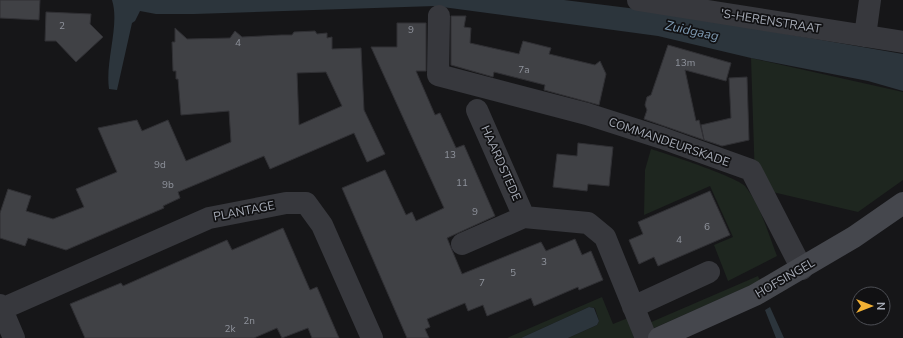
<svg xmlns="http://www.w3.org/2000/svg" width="903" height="338" font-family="'Nunito Sans',sans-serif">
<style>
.green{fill:#1e261f}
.water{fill:#2c353c}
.building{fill:#404145;stroke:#303034;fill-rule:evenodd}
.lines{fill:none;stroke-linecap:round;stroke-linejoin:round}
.street{stroke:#37383d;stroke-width:22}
.secondary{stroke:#45474d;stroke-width:22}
.labels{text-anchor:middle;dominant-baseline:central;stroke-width:3.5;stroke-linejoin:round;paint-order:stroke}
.number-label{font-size:10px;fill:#8e929b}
.street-label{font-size:12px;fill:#a8adb8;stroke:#111113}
.water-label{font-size:13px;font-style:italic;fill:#7f9bb3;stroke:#111113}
</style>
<rect width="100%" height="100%" fill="#161618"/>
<path class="green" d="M751,58l152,34v88l-45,32 -94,-22 -9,-9z
M651,149c16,5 86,28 94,37 16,20 23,47 32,70l-49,25 -14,-36 19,-8 -23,-51 -66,29 1,-45z
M758,276l2,5 -108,48 -3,-6z
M602,297l11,27 15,-6 6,20h-66l29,-13 2,-4 -4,-13 -6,-1 -68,31h-14z"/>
<path class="water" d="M112,0h452l89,11 250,43v37l-35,-10 -117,-23 -93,-22 -223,-30 -241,8h-38l-16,-3 -5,10 -3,2 -15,67 -8,-1c-4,-28 11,-64 3,-89z
M589,307l5,1 5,13 -2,4 -29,13h-47z
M770,307l14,31h-8l-11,-28z"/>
<path class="building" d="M0,0h40l-1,20 -39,-2z
M46,12l45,2 -1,10 13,13 -27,25 -20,-21h-11z
M451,16h15l-2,11 7,1 -1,15 49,11 4,-13 28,7 -2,6 46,11 5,-4 6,13 -7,31 -55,-15 1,-5 -51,-13 -1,5 -42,-12z
M397,23h29v48h-10l19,44 5,-2 16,35 8,-3 31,71 -48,22 15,36 79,-32 5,9 29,-12 7,16 9,-4 12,29 -24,10 -1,-3 -44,19 -3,-8 -44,18 -4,-11 -15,6 -3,-8 -38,16 3,8 -5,2 4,9h-22l-65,-150 43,-18 21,45 6,-3 4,9 28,-13 -73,-161h26z
M175,28l12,11 43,-1 5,-7 7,6 39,-2h11l2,-3 21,-1 2,3 10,-1v5l5,-1v12l29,-1 3,62 21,44 -18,8 -13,-29 -84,36 -6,-13 -86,36 2,6 -17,8 1,2 -98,42 -38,-12 -3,8 -25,-8v-25l8,-24 23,7 -5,15 27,8 31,-12 -8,-18 41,-17 -19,-44 39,-8 5,11 26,-11 18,41 45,-19 -2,-31 -48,4 -3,-36h-2v-8h-3l-1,-29h3zM326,72l16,34 -43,19 -2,-52z
M668,45l63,18 -5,18 -41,-11 11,51 3,-1 5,20 -60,-21 3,-9 -2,-5 2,-8 4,-2z
M747,77l2,63 -27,6 -18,-6 -3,-15 30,-7 -2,-40z
M578,143l35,4 -4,39 -21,-2 -1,7 -34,-4 4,-33 20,2z
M710,191l20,44 -72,31 -4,-9 -15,7 -10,-24 14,-6 -5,-12z
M283,228l27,62 7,-3 22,51h-27l-4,-10 -26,10 -5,-10 -23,10h-169l-15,-34 51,-21 2,3 104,-46 5,10z"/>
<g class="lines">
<path class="street" d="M638,0l265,42
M439,16l-1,59 149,39 75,24 89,32 51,99
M865,36l5,-36
M477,110l47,107 64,6 17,14 41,101
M462,244l62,-27
M0,305l14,33
M633,307l76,-35
M2,309l207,-91 77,-15h20l16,22 50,113"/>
<path class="secondary" d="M659,338l96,-43 99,-58 49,-34"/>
</g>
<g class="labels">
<g class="number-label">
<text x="62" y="26">2</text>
<text x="411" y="30">9</text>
<text x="238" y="43">4</text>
<text x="685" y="63">13m</text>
<text x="524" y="70">7a</text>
<text x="450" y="155">13</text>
<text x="160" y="165">9d</text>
<text x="462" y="183">11</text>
<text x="168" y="185">9b</text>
<text x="475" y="212">9</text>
<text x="707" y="227">6</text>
<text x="679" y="240">4</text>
<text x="544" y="262">3</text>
<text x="513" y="273">5</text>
<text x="482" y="283">7</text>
<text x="249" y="321">2n</text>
<text x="230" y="329">2k</text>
</g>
<g class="street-label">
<text transform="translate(771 21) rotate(9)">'S-HERENSTRAAT</text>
<text transform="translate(669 142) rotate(19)">COMMANDEURSKADE</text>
<text transform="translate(501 163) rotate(66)">HAARDSTEDE</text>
<text transform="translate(244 211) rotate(-11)">PLANTAGE</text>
<text transform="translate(785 278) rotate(-30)">HOFSINGEL</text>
</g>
<g class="water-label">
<text transform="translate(692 31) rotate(12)">Zuidgaag</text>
</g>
</g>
<g transform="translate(871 306) rotate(90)"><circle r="19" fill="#111113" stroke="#4d4f55"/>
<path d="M0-3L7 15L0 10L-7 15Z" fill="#f2b134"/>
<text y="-6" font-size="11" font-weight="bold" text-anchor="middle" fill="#a8adb8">N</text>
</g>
</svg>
